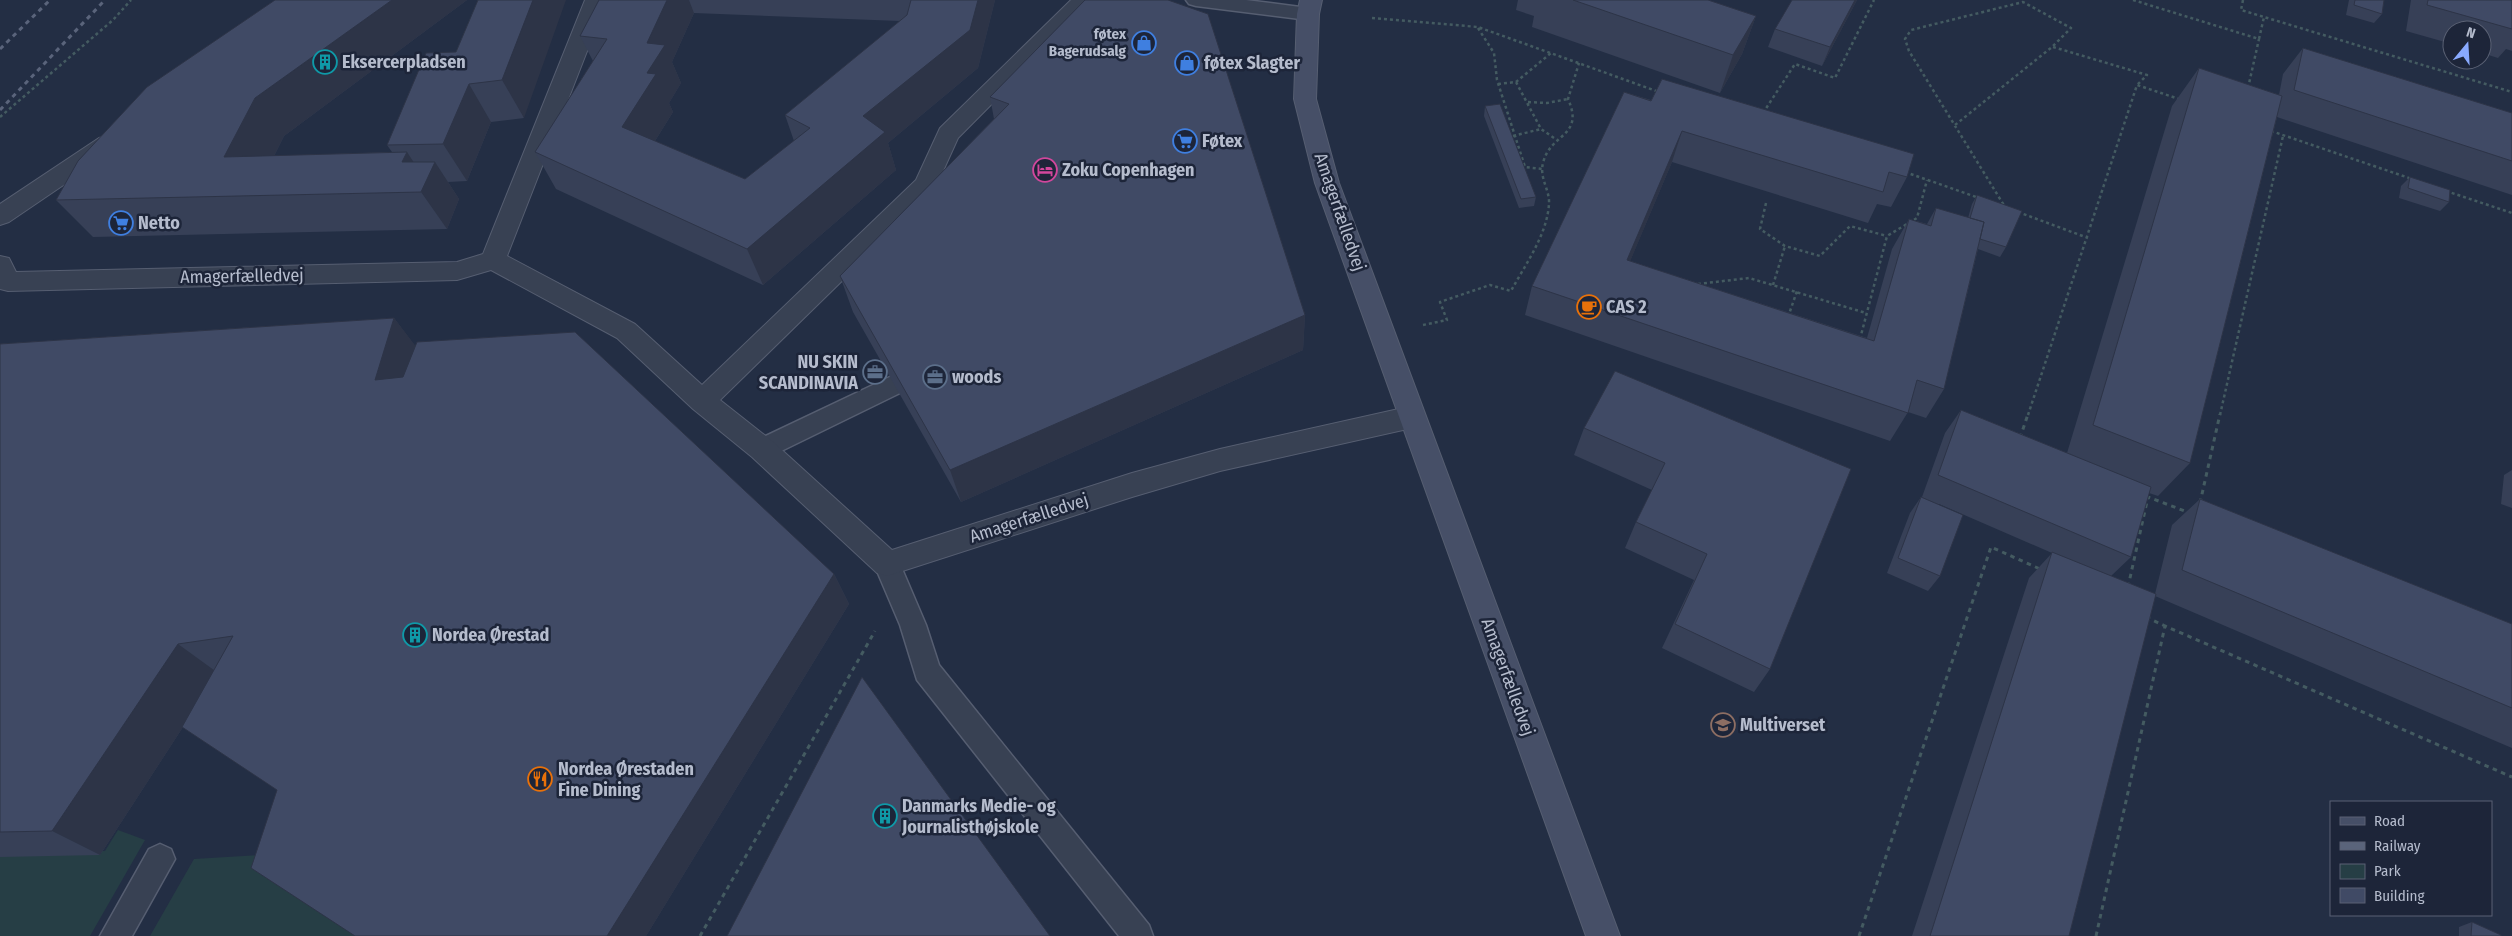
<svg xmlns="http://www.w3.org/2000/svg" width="2512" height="936" font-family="'Fira Sans Condensed',sans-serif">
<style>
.green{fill:#263e45}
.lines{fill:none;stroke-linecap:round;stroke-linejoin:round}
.lane-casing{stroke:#565e71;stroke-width:3}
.street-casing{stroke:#565e71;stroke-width:2}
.secondary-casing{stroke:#565e71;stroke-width:2}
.path-far1{stroke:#445b61;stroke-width:2.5;stroke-dasharray:3 3;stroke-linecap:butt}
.path{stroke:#445b61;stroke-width:3;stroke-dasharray:4.5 4.5;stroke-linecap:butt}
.lane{fill:#384153;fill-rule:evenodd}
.street{fill:#384153;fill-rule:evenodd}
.secondary{fill:#464f67;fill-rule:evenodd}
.rail{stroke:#5a647b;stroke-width:3;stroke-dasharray:4.5 4.5;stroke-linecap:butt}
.wall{fill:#374057;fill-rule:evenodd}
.shaded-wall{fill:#2d3447}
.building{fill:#404a65;stroke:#2d3447}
.labels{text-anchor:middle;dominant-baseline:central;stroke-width:5;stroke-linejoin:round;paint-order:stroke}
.far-poi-label{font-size:15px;font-weight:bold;fill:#b5bccd;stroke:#1d2539;text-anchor:end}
.poi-label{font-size:18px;font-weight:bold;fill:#b5bccd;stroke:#1d2539;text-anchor:start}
.street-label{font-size:18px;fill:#b5bccd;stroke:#1d2539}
</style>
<rect width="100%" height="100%" fill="#232e44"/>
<path class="green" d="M118,830l27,10 -55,96h-90v-83l105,-2z
M292,853l70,83h-212l44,-77z"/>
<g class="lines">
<g class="lane-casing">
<path id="lane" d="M1186,0h60l62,8 7,2 3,4 -3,4 -7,2 -112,-14 -7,-2z
M894,375l8,3 4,7 -4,7 -131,64 -9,3 -9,-3 -3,-7 3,-7z
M887,553l9,3 4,8 26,61 13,40 210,260 4,11h-34l-202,-256 -17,-55 -26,-61 4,-8z
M160,844l11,5 4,10 -43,77h-32l49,-87z"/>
</g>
<g class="street-casing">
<path id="street" d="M585,0h22l-100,256 128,68 67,61 214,-205 24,-52 131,-128h24l-137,138 -24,53 -214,209 52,41 120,109 240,-77 88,-24 192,-43 9,3 4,8 -4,8 -9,3 -192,43 -88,26 -245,79 -10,-3 -125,-116 -59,-48 -76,-71 -126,-68 -34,10 -449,11 -8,-2v-33l9,2 7,14 441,-10 26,-8z
M107,136l8,2 4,6 -4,6 -106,72 -9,3v-21l99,-66z"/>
</g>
<g class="secondary-casing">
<path id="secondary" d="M1300,0h22l-3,14 -3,85 23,84 281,753h-34l-271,-753 -21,-84 3,-85z"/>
</g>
<path class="path-far1" d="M2133,0l126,39 5,-22 248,75
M2243,0l-2,10 23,7
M1372,18l106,9 181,65
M1478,28l16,25 3,27 28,87 17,2
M2053,47l94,28 -10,10
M1516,82l25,47 16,11
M1498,84l18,-2 35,-29
M2248,88l11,-49
M1528,102l19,1 21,-4
M1763,113l32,-49 40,14 39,-78
M0,117l113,-97 18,-20
M1955,125l97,-78 19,-19 -48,-26 -112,28 -6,9 4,12 96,156
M2271,131l141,48
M1513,136l28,-7
M1905,172l74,26
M2446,191l66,22
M1766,203l-6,26 25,17 35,10 30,-30 37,10
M2018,212l70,26
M1698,284l51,-6 117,35
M1773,285l12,-39
M1788,317l9,-26
M1423,325l24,-5 -7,-18 50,-17 21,6c14,-26 36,-56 38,-87 1,-14 -10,-26 -6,-41 7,-30 42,-26 25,-64l11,-36
M1860,339l27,-103 30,-18 10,-38
M2028,415l109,-330 45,15
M2220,415l63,-279"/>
<path class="path" d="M2020,438l8,-24
M2200,503l20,-89
M2128,587l20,-90 42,16
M2146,617l19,9
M700,936l175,-305
M1859,936l132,-389 49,22
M2096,936l69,-310 347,151"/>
<use href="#lane" class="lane"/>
<use href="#street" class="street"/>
<use href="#secondary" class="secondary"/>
<path class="rail" d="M0,49l50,-49
M0,110l105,-110"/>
</g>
<path class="wall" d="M275,0h192l-183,136 -10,20 118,-4 -5,-7 69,-93 22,-52 46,118 -33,4 -24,59 -19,1 11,17 -12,30 -354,8 -37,-37z
M599,0h396l-17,68 -90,75 8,27 -133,115 -207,-96 -21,-37 58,-91 -13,-25zM694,13l206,8 -115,94 9,26 -49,38 -90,-38 18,-29 -4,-9 12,-20 -9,-21z
M1085,0l220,315 -2,35 -342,152 -108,-190 -13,-36 154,-157 -4,-22z
M1518,0h190l48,16 -14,38 -22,39 -188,-66 2,-11 -18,-6z
M1857,0l-35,66 -54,-19 7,-18z
M2349,0h35l-2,14 -8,9 -28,-8z
M2411,0h101v51l-6,-2 -8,9 -16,-5v-23h-30v14l-46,-13z
M2303,48l209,65v82l-235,-78 -87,346 -32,33 -9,-3 -18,64 -20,19 44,18 17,-69 28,-26 312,125v124l-357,-152 -86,340h-157l117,-358 23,-25 -113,-49 1,72 -12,15 -41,-18 23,-60 11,-16h1l23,-64 16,-23 106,43 105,-347 27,-38 80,27 4,-21z
M1624,92l283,85 -16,30 -14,-3 -9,19 -196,-61 -42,99 237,77 25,-89 17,-30 18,5 9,-16 32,10 4,-14 5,-9 29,52 -6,10 -22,-8 -34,140 -18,29 -18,-6 -18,29 -365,-126 7,-29z
M1485,106l51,91 -2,9 -15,2 -35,-92z
M2410,177l39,25 -9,9 -41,-13 2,-12z
M394,318l21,28 419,228 15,30 -203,332h-291l-78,-146 -94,-63 -83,128 -100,2v-513z
M1584,428l267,41 -81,200 -16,23 -92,-44 32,-68 -69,-32 11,-26 16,-32 -78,-35z
M2512,470v38l-11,-4 3,-29z
M2472,922l29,14h-42v-9z"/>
<path class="shaded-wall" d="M392,0h75l-183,136 -29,58 -31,-37 31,-59z
M533,0h33l-42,118 -22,-38z
M667,0h22l5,13 -22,49 9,21 -12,20 4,9 -33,53 -18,-38 25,-54v-30z
M978,0h17l-17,68 -90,75 8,27 -133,115 -16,-36 116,-133z
M1855,0h2l-35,66 8,-19z
M1756,16l-14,38 -22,39 13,-38z
M469,84l22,38 -24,59 -24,-37z
M1682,131l-10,31 -54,128 9,-30z
M407,152l19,29 9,-19 24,37 -12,30 -26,-37 -19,-30z
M1305,315l-2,35 -342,152 -11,-32z
M394,318l27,35 -17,61 -29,-34z
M834,574l15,30 -203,332h-39z
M178,644l40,29 -118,182 -48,-24z"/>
<path class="building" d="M275,0h117l-137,98 -31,59 183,-5 -5,10h33l-14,30 -365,8 22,-39 69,-74z
M478,0h55l-31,80 -33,4 -26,60 -56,1 39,-92 30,-1z
M599,0h68l-20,43 18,2 -18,28 9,1 -34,53 123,52 65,-51 -25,-13 122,-100 4,-15h67l-8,30 -107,86 22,16 -138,117 -212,-97 72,-113 -27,-3z
M1085,0h83l40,14 97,301 -355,155 -110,-194 169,-172 -19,-7z
M1573,0h135l48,16 -23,39z
M1792,0h63l-25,47 -55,-18z
M2355,0h29l-2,14 -28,-9z
M2428,0h84v29l-85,-24z
M2303,48l209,65v48l-218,-71z
M2199,68l83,28 -92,367 -97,-38z
M1662,79l252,75 -7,23 -18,-5 -6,20 -201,-61 -55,129 247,81 35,-122 22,7 5,-18 48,14 -40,167 -27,-9 -9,33 -376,-127 92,-194 27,9z
M1500,104l36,93 -15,2 -36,-93z
M2410,177l40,13 -1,12 -41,-14z
M1977,195l45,16 -16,36 -26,-8 4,-17 -14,-4z
M394,318l-19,62 28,-3 14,-35 158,-10 259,242 -227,362h-252l-104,-68 26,-78 -95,-63 51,-91 -55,8 -126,187 -52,1v-488z
M1615,371l236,98 -81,200 -95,-45 32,-70 -71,-32 29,-59 -81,-35z
M1961,410l190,77 -20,70 -193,-82z
M1921,497l42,18 -23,61 -42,-18z
M2200,499l312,125v84l-330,-138z
M2052,552l104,42 -87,342h-139z
M862,677l188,259h-323z
M2472,922l29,13v1h-30z"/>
<defs>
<g id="shop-ring" transform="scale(1.25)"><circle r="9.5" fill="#1d2539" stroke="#3f7fe0" stroke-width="1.5"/><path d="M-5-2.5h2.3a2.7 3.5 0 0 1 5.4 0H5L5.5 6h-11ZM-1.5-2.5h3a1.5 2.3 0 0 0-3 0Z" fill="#3f7fe0"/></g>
<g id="building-ring" transform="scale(1.25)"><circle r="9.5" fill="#1d2539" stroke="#0f9aa8" stroke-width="1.5"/><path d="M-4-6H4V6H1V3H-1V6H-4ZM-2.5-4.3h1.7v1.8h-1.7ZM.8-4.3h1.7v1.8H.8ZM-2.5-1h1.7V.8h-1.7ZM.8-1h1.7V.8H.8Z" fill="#0f9aa8"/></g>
<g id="supermarket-ring" transform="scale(1.25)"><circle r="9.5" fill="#1d2539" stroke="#3f7fe0" stroke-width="1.5"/><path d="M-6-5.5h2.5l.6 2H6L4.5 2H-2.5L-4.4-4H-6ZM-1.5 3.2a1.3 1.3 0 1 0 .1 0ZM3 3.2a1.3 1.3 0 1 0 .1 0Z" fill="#3f7fe0"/></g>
<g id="hotel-ring" transform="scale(1.25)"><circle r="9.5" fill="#1d2539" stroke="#d1479c" stroke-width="1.5"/><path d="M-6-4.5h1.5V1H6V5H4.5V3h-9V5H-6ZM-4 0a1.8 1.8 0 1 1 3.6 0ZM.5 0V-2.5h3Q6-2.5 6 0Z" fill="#d1479c"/></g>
<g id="cafe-ring" transform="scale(1.25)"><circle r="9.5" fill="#1d2539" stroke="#e8710a" stroke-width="1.5"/><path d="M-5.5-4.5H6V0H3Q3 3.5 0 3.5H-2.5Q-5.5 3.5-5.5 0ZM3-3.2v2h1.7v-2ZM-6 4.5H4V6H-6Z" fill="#e8710a"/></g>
<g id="office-ring" transform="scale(1.25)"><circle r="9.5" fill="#1d2539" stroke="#5c6f8a" stroke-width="1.5"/><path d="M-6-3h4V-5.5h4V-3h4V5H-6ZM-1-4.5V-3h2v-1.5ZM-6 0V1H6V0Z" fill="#5c6f8a"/></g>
<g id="school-ring" transform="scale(1.25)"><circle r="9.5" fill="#1d2539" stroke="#8d6e63" stroke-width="1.5"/><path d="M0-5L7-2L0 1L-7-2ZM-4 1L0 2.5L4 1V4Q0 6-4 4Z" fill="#8d6e63"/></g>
<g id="restaurant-ring" transform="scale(1.25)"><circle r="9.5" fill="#1d2539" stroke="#e8710a" stroke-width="1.5"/><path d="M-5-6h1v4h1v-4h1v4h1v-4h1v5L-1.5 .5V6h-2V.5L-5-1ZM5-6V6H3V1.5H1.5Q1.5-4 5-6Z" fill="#e8710a"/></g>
</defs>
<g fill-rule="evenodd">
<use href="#shop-ring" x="1144" y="43"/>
<use href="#building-ring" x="325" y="62"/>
<use href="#shop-ring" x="1187" y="63"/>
<use href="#supermarket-ring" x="1185" y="141"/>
<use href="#hotel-ring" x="1045" y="170"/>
<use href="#supermarket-ring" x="121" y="223"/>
<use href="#cafe-ring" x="1589" y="307"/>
<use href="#office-ring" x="875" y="372"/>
<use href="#office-ring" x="935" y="377"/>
<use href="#building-ring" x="415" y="635"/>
<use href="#school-ring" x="1723" y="725"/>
<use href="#restaurant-ring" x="540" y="779"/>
<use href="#building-ring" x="885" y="816"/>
</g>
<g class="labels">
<g class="far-poi-label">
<text x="1126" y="34">føtex<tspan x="1126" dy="17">Bagerudsalg</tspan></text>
</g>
<g class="poi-label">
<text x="342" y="62">Eksercerpladsen</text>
<text x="1204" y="63">føtex Slagter</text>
<text x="1202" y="141">Føtex</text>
<text x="1062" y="170">Zoku Copenhagen</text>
<text x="138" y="223">Netto</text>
<text x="1606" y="307">CAS 2</text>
<text x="858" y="362" text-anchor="end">NU SKIN<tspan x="858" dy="21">SCANDINAVIA</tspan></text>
<text x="952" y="377">woods</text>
<text x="432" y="635">Nordea Ørestad</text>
<text x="1740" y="725">Multiverset</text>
<text x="558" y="769">Nordea Ørestaden<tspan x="558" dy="21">Fine Dining</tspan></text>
<text x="902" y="806">Danmarks Medie- og<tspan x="902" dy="21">Journalisthøjskole</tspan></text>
</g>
<g class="street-label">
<text transform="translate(1340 212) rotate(71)">Amagerfælledvej</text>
<text transform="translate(242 276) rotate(-1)">Amagerfælledvej</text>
<text transform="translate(1029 518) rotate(-18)">Amagerfælledvej</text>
<text transform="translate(1508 677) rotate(70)">Amagerfælledvej</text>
</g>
</g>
<rect x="2330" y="801" width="162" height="115" fill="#1d2539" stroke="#5a6174"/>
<rect x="2340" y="817" width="25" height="8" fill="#464f67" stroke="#5a6174"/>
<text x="2374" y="826" font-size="15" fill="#b5bccd">Road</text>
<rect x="2340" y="842" width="25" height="8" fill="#5a647b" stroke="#5a6174"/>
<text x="2374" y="851" font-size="15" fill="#b5bccd">Railway</text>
<rect x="2340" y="864" width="25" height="15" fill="#263e45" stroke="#5a6174"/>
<text x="2374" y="876" font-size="15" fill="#b5bccd">Park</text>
<rect x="2340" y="888" width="25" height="15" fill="#404a65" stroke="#5a6174"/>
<text x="2374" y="901" font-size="15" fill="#b5bccd">Building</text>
<g transform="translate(2467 45) rotate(18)"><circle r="24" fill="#1d2539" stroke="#5a6174"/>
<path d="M0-4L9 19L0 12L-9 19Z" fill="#89aaff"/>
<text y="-8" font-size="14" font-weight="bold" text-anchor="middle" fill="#b5bccd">N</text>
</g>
</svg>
